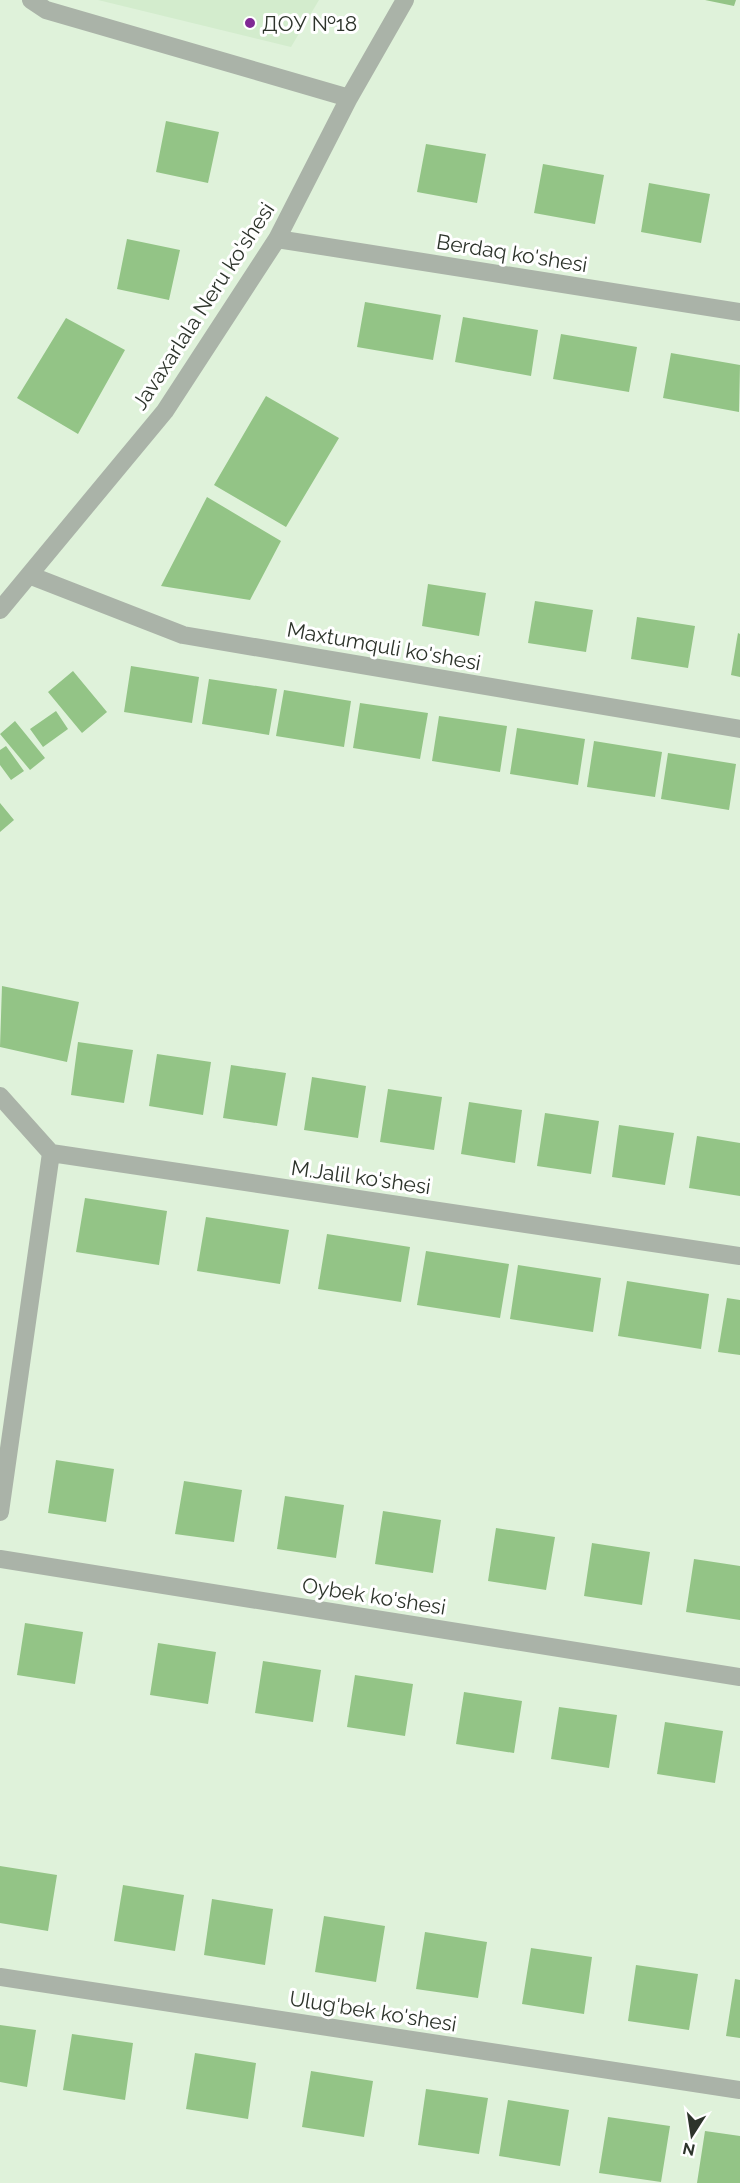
<svg xmlns="http://www.w3.org/2000/svg" width="740" height="2183" font-family="Raleway,sans-serif">
<style>
.built{fill:#d3eccd}
.building{fill:#93c486}
.lines{fill:none;stroke-linecap:round;stroke-linejoin:round}
.minor{stroke:#aab3a8;stroke-width:18}
.poi-dot{fill:#802895;stroke:#fff;stroke-width:2}
.labels{text-anchor:middle;dominant-baseline:central;stroke-width:6;stroke-linejoin:round;paint-order:stroke}
.poi-label{font-size:21px;fill:#2d342b;stroke:#fff;text-anchor:start}
.street-label{font-size:21px;fill:#2d342b;stroke:#fff}
</style>
<rect width="100%" height="100%" fill="#dff2da"/>
<path class="built" d="M98,0h221l-28,47z"/>
<path class="building" d="M705,0h31l-2,6z
M166,121l53,11 -11,51 -52,-11z
M426,144l60,10 -9,49 -60,-11z
M543,164l61,11 -9,49 -61,-11z
M649,183l61,11 -9,49 -60,-11z
M127,239l53,11 -11,50 -52,-11z
M365,302l76,13 -8,45 -76,-13z
M463,317l75,13 -7,46 -76,-14z
M66,318l59,32 -47,84 -61,-36z
M561,334l76,13 -8,45 -76,-13z
M671,353l69,12 -1,47 -76,-14z
M266,396l73,42 -53,89 -72,-42z
M207,497l74,44 -31,59 -89,-14z
M428,584l58,9 -7,43 -57,-10z
M535,601l58,9 -7,42 -58,-9z
M637,617l58,9 -7,42 -57,-9z
M738,633l2,1v43l-9,-2z
M131,666l68,11 -7,46 -68,-11z
M73,671l34,41 -25,21 -34,-41z
M209,679l68,10 -8,46 -67,-11z
M284,690l67,11 -7,46 -68,-11z
M360,703l68,10 -8,46 -67,-11z
M56,711l12,18 -25,18 -13,-18z
M439,716l68,10 -7,46 -68,-11z
M15,721l30,37 -15,12 -30,-36z
M517,728l68,11 -7,46 -68,-11z
M594,741l68,11 -7,45 -68,-10z
M6,746l18,25 -13,9 -11,-15v-15z
M668,753l68,11 -7,46 -68,-11z
M0,803l14,17 -14,12z
M2,986l77,16 -12,60 -67,-15z
M78,1042l55,8 -9,53 -53,-8z
M157,1054l54,8 -8,53 -54,-9z
M231,1065l55,8 -9,53 -54,-8z
M312,1077l54,9 -8,52 -54,-8z
M388,1089l54,8 -8,53 -54,-8z
M469,1102l53,8 -7,53 -54,-9z
M545,1113l54,8 -8,53 -54,-8z
M619,1125l55,8 -9,52 -53,-8z
M697,1136l43,7v53l-51,-8z
M85,1198l82,13 -8,54 -83,-13z
M206,1217l83,13 -9,54 -83,-13z
M327,1234l83,13 -9,55 -83,-13z
M426,1251l83,13 -9,54 -83,-13z
M518,1265l83,13 -8,54 -83,-13z
M627,1281l82,13 -8,55 -83,-13z
M727,1298l13,2v55l-22,-3z
M56,1460l58,9 -8,53 -58,-9z
M184,1481l58,9 -8,52 -59,-8z
M285,1496l59,9 -8,53 -59,-9z
M383,1511l58,9 -8,53 -58,-9z
M496,1528l59,9 -9,53 -58,-9z
M592,1543l58,9 -8,53 -58,-9z
M694,1559l46,7v54l-54,-8z
M25,1623l58,9 -8,52 -58,-9z
M158,1643l58,9 -8,52 -58,-9z
M263,1661l58,9 -8,52 -58,-9z
M355,1675l58,9 -8,52 -58,-9z
M464,1692l58,9 -8,52 -58,-9z
M559,1707l58,8 -8,53 -58,-9z
M665,1722l58,9 -8,52 -58,-9z
M0,1866l57,9 -9,56 -48,-8z
M123,1885l61,10 -9,56 -61,-10z
M212,1899l61,10 -8,56 -61,-10z
M324,1916l61,10 -9,56 -61,-10z
M425,1932l62,10 -9,56 -62,-9z
M531,1948l61,9 -8,57 -62,-10z
M636,1965l62,9 -9,56 -61,-9z
M735,1979l5,1v58l-14,-2z
M0,2025l36,5 -9,57 -27,-5z
M72,2034l61,9 -8,57 -62,-10z
M195,2053l61,10 -8,56 -62,-10z
M311,2071l62,10 -9,56 -62,-10z
M426,2089l62,9 -9,56 -61,-9z
M508,2100l61,10 -9,56 -61,-10z
M608,2117l62,9 -9,56 -62,-9z
M705,2131l35,5v47h-43z"/>
<g class="lines">
<path class="minor" d="M31,0l15,10 303,88
M277,239l463,73
M29,575l154,60 557,94
M0,610l165,-199 112,-172 72,-141 56,-98
M0,1096l51,57 689,103
M0,1512l51,-359
M0,1559l740,118
M0,1977l740,113"/>
</g>
<circle class="poi-dot" cx="250" cy="23" r="6"/>
<g class="labels">
<g class="poi-label">
<text x="262" y="23">ДОУ №18</text>
</g>
<g class="street-label">
<text transform="translate(512 253) rotate(9)">Berdaq ko'shesi</text>
<text transform="translate(203 306) rotate(-57)">Javaxarlala Neru ko'shesi</text>
<text transform="translate(384 646) rotate(10)">Maxtumquli ko'shesi</text>
<text transform="translate(361 1177) rotate(8)">M.Jalil ko'shesi</text>
<text transform="translate(374 1596) rotate(9)">Oybek ko'shesi</text>
<text transform="translate(373 2011) rotate(9)">Ulug'bek ko'shesi</text>
</g>
</g>
<g transform="translate(692 2135) rotate(192)" stroke="#ffffff" stroke-width="4.5" paint-order="stroke">
<path d="M0-4.5L10 22L0 15L-10 22Z" fill="#2d342b"/>
<text y="-9" font-size="16" font-weight="bold" text-anchor="middle" fill="#2d342b">N</text>
</g>
</svg>
